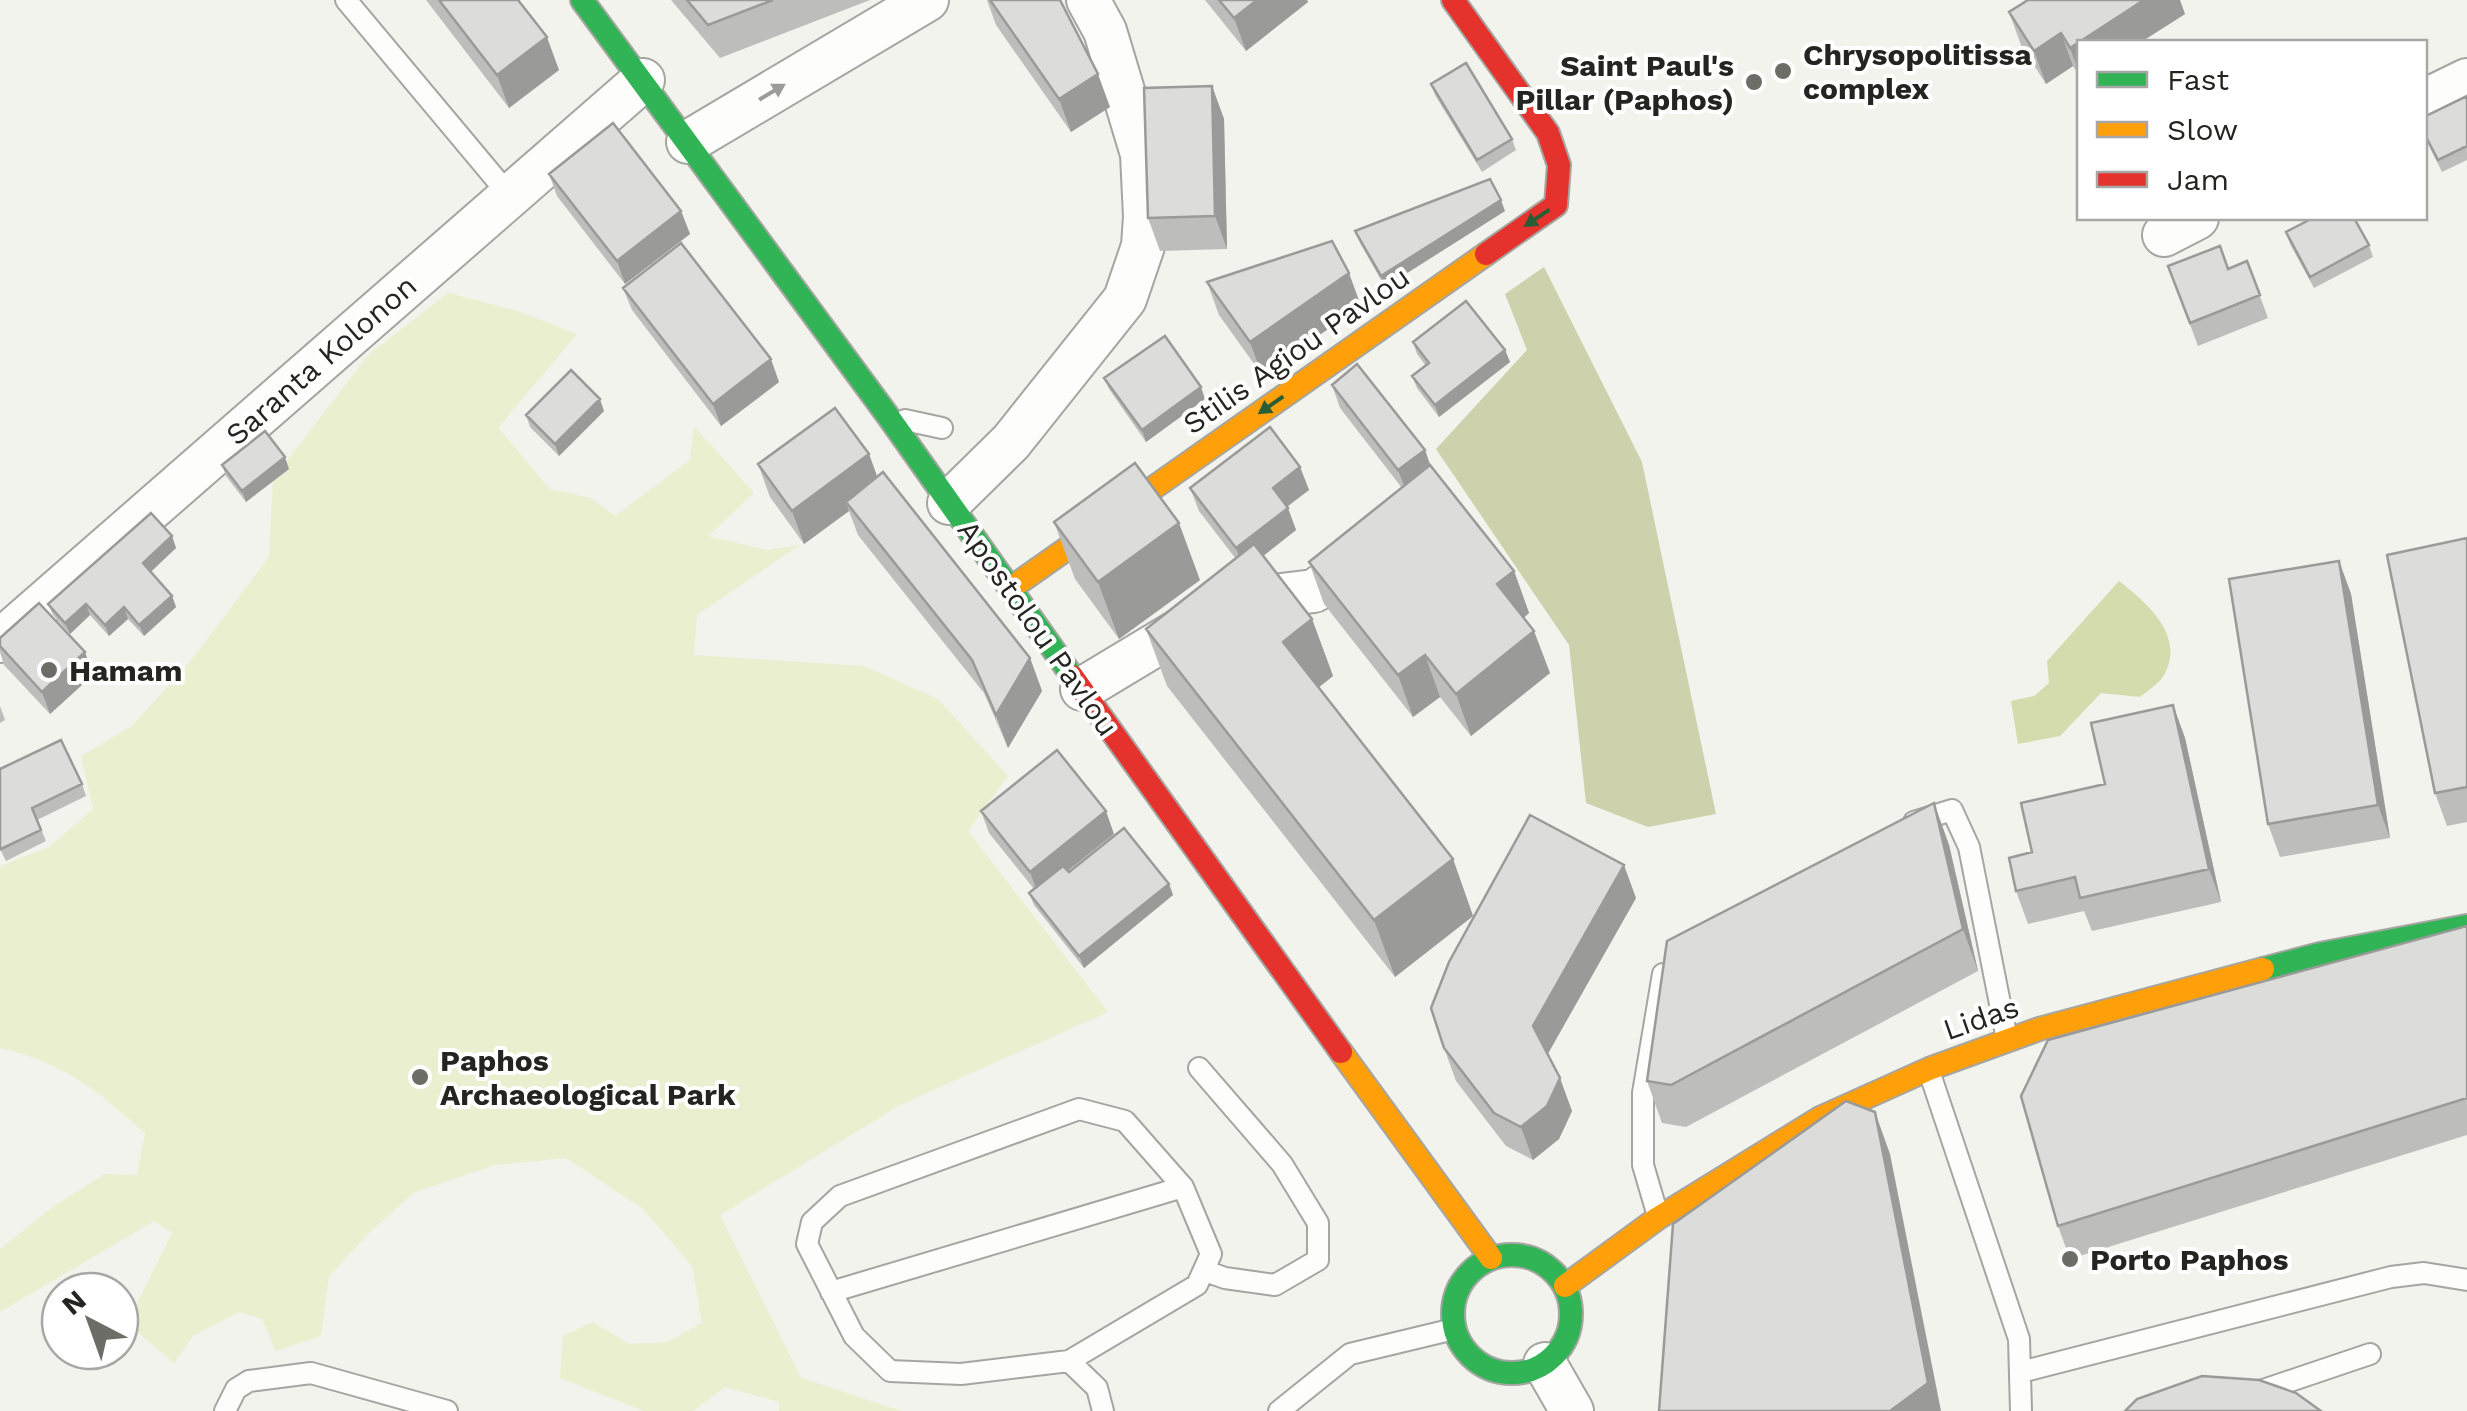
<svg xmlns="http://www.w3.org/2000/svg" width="2467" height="1411" font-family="'Work Sans',sans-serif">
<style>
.green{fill:#e9efcf}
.forest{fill:#cdd2ad}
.water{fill:#d4dbac}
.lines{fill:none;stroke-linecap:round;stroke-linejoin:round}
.lane-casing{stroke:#a5a5a1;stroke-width:24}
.street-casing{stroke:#a5a5a1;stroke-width:46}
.fast-casing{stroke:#a5a5a1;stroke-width:26}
.slow-casing{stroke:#a5a5a1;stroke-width:26}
.jam-casing{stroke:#a5a5a1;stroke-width:26}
.lane{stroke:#fdfdfc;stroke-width:20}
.street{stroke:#fdfdfc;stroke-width:42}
.fast{stroke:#30b455;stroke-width:22}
.slow{stroke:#ff9f0a;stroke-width:22}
.jam{stroke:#e5322d;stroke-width:22}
.wall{fill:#bdbdbc}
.shaded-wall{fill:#9a9a99}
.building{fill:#dcdcdb;stroke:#9a9a99;stroke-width:2.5}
.oneway{fill:#9b9c99}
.oneway2{fill:#295e35}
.poi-dot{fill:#6c6d67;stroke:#fff;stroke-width:4}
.labels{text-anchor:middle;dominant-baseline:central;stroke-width:8;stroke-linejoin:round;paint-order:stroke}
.poi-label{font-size:30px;font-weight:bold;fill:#242520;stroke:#fff;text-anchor:start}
.street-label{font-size:30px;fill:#242520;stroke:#fff}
</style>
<rect width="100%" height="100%" fill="#f2f3ec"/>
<path class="green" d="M448,293l70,18 59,23 -79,94 52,61 41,9 24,18 75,-56 4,-34 60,67 -46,43 58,14 34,-5 -103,70 -3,40 170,11 74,33 70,77 -40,55 140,181 -208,93 -180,110 81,163 101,33h-123v-9l-54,-15 -32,24h-49l-84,-33 3,-42 30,-14 36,22 38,-2 35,-19 -10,-57 -50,-58 -76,-50 -71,7 -80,27 -43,38 -43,46 -8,60 -45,15 -14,-32 -23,-7 -46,24 -19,27 -47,-40 45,-90 -18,-12 -154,91v-63l54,-43 51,-32 32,1 8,-42c-48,-42 -81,-71 -145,-85v-182l49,-19 44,-38 -12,-53 51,-30 58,-64 79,-105 4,-78 96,-125z"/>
<path class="forest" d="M1544,267l98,195 74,352 -68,13 -62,-24 -17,-158 -133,-196 91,-99 -22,-56z"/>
<path class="water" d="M2119,581c28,22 67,55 45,94 -4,8 -17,16 -24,22l-39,-4 -41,43 -42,8 -7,-43 23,-5 15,-13 -2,-22z"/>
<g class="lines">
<g class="lane-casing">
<path id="lane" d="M346,0l164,196
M905,420l37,8
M1914,822l38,-12 17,37 38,192
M1199,1068l83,96 36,59v37l-43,25 -50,-7 -20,-7
M1929,1071l90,268 2,72
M1658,1216l-15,-51v-72l20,-119
M831,1292l352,-105
M1069,1361l128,-76 14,-31 -28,-67 -58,-66 -46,-12 -239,87 -28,26 -5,22 47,92 36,35 71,3 108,-13 28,27 6,23
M2021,1372l370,-95 33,-4 43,7
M225,1411l11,-22 13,-8 62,-8 136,38
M1279,1411l71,-57 104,-25
M2201,1411l169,-57"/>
</g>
<g class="street-casing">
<path id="street" d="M2424,101l43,-21
M688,142l239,-142
M2164,235l33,-17
M949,503l62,-61 114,-143 18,-53 2,-29 -3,-63 -37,-123 -17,-31
M0,641l643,-561
M1082,689l123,-74 68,-19 41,-5 53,-37
M1545,1364l27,47"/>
</g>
<g class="fast-casing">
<path id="fast" d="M582,0l306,416 184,260
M2263,969l57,-15 147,-28
M1453 1314a59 59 0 1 1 118 0a59 59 0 1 1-118 0Z"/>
</g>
<g class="slow-casing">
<path id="slow" d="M1011,588l475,-334
M1341,1052l150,206
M1565,1286l93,-68 162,-100 109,-49 110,-40 224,-60"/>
</g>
<g class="jam-casing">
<path id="jam" d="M1453,0l95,133 11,32 -3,40 -70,49
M1072,676l269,376"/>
</g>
<use href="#lane" class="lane"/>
<use href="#street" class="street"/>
<use href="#fast" class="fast"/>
<use href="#slow" class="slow"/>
<use href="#jam" class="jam"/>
</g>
<path class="wall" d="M426,0h92l41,70 -50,38z
M671,0h199l-150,58z
M987,0h73l50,107 -39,25 -75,-107z
M1205,0h102l1,2 -62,49z
M2009,12l176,2 -44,28h-61v35l-7,-11 -27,18 -25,-39z
M1431,84l81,55 4,11 -34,22 -47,-77z
M1212,86l12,33 3,130 -67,2 -12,-33z
M2467,96v64l-25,12 -18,-36v-19z
M549,174l132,37 9,23 -65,50 -68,-88z
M1505,211l-120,76 -25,-44 -5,-12z
M2286,232l83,13 4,12 -59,31 -24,-44z
M2247,261l21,57 -70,28 -30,-80 60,3z
M1207,282l154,24 -99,69 -43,-60z
M623,288l156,94 -58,44 -89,-116z
M1413,342l92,8 5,12 -71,55 -22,-29 -5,-12 14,-10 -9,-12z
M1104,378l101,21 -59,43 -37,-53z
M1332,385l93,65 5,15 84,106 15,42 -5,5 26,55 -79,63 -31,-39 -27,20 -89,-113 -15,-42 93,-74 -62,-80z
M604,411l-45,45 -29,-29 -4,-12z
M869,454l8,23 153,181 12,33 -34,57 -24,-55 -126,-158 -9,-24 -45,33 -34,-47 -12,-33z
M222,465l67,4 -43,33 -20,-26z
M1300,467l9,23 -22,17 9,23 -33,26 49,63 21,57 -15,12 135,171 20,57 -78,61 -228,-291 -21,-57 90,-70 -37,-48 -9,-23z
M1054,522l146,58 -81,59 -44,-60z
M172,536l4,12 -25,24 21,24 4,11 -32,29 -16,-17 -19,17 -19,-21 -20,19 -17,-19 -5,-11z
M2467,538v284l-20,4 -12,-33z
M2339,561l12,33 39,244 -110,19 -12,-33z
M0,638l93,37 -43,39 -46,-49 -4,-13z
M2173,705l12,33 36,164 -129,29 -8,-20 -56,13 -12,-33 16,-39 73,-68z
M0,706l5,14 -5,3z
M0,769l82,15 4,12 -49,24 9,21 -40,20 -6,-12z
M1934,803l15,42 29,126 -292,156 -24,-4 -15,-42z
M981,811l133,23 -46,37 1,1 100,12 4,11 -89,73 -50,-63 -5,-12 5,-4 -45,-56z
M1636,898l-89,156 25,57 -13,28 -26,21 -27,-14 -50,-65 -12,-33z
M2467,926v209l-397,124 -12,-33z"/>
<path class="shaded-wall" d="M1257,0h50l1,2 -62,49 -12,-33z
M2144,0h36l5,14 -44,28h-61v33l-10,-27z
M2061,33l12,33 -27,18 -12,-33z
M547,37l12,33 -50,38 -12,-33z
M1098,74l12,33 -39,25 -12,-33z
M1212,86l12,33 3,130 -12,-33z
M1501,200l4,11 -120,76 -4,-11z
M681,211l9,23 -65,50 -8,-23z
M1349,273l12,33 -99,69 -12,-33z
M1505,350l5,12 -71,55 -4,-12z
M771,359l8,23 -58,44 -8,-22z
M1201,387l4,12 -59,43 -4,-12z
M600,399l4,12 -45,45 -4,-12z
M1425,450l8,23 -26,20 -9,-23z
M869,454l12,33 -35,15 3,9 -45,33 -12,-33z
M285,457l4,12 -43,33 -4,-11z
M1300,467l9,23 -28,21 -8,-23z
M1288,508l8,22 -52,41 -8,-23z
M1179,523l21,57 -81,59 -21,-57z
M172,536l4,12 -29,27 -4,-12z
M2339,561l12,33 39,244 -12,-33z
M1514,571l15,42 -16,13 -16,-42z
M172,596l4,11 -32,29 -5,-11z
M86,604l4,11 -20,19 -5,-11z
M124,607l4,12 -19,17 -4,-11z
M1312,619l21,57 -29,23 -21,-57z
M1534,631l16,42 -79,63 -15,-42z
M85,652l8,23 -43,39 -8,-22z
M1425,655l15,42 -27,20 -15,-42z
M1030,658l12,33 -34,57 -12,-33z
M2173,705l12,33 36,164 -12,-33z
M1934,803l15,42 29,126 -15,-42z
M1106,811l8,23 -76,60 -8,-22z
M1453,859l20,57 -78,61 -21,-57z
M1624,865l12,33 -91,161 -12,-33z
M1169,884l4,11 -89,73 -5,-12z
M1560,1078l12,33 -13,28 -26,21 -12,-33z
M1875,1112l15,42 51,257h-51z"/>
<path class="building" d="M439,0h79l29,37 -50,38z
M687,0h86l-65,25z
M990,0h70l38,74 -39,25z
M1219,0h38l-23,18z
M2028,0h116l-74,48 -9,-15 -27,18 -25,-39z
M1466,63l46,76 -35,21 -46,-76z
M1212,86l3,130 -67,2 -4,-130z
M2467,96v50l-29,14 -14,-27v-16z
M613,123l68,88 -64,50 -68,-87z
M1490,179l11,21 -120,76 -26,-45z
M2313,218h41l15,27 -59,32 -24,-45z
M1332,241l17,32 -99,69 -43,-60z
M681,243l90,116 -58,45 -90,-116z
M2220,246l8,23 19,-8 13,34 -70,28 -22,-57z
M1466,301l39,49 -70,55 -23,-29 17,-13 -16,-21z
M1165,336l36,51 -59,43 -38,-52z
M1357,364l68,86 -27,20 -66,-85z
M571,370l29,29 -45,45 -29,-29z
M835,408l34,46 -77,57 -34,-47z
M1270,427l30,40 -27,21 15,20 -52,40 -46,-60z
M265,431l20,26 -43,34 -20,-26z
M1135,463l44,60 -81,59 -44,-60z
M1430,465l84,106 -17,13 37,47 -78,63 -31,-39 -27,20 -89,-113z
M883,472l147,186 -34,57 -24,-55 -126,-158z
M151,513l21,23 -29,27 29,33 -33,29 -15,-18 -19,18 -19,-21 -21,19 -17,-19z
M2467,538v249l-32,6 -48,-238z
M1254,544l58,75 -29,23 170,217 -79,61 -228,-291z
M2339,561l39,244 -110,19 -39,-245z
M39,603l46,49 -43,40 -42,-46v-8z
M2173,705l36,164 -129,29 -5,-21 -59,14 -7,-33 23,-6 -11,-49 84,-19 -14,-61z
M61,740l21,44 -50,24 9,22 -40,19 -1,-2v-78z
M1057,750l49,61 -76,61 -49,-61z
M1934,803l29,126 -292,156 -24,-4 20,-140z
M1530,815l94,50 -91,161 27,52 -13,28 -26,21 -27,-14 -50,-65 -13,-40 18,-46z
M1124,828l45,56 -90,72 -50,-63 34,-27 6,6z
M2467,926v172l-409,128 -37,-130 27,-56z
M1846,1101l29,11 53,271 -38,28h-231l14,-187z
M2202,1376l57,4 37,13 25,18h-196l12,-12z"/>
<defs><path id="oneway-solid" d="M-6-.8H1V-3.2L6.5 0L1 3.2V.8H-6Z" transform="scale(2.5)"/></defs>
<use class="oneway" href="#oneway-solid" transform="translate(772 92) rotate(-31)"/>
<g class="oneway2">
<use href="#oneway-solid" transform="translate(1537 218) rotate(146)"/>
<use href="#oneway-solid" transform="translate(1271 405) rotate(145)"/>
</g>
<g class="poi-dot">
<circle cx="1783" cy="71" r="10"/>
<circle cx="1754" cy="82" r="10"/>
<circle cx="49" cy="670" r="10"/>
<circle cx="420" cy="1077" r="10"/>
<circle cx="2070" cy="1259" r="10"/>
</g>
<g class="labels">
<g class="poi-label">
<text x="1803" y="54">Chrysopolitissa<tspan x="1803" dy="34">complex</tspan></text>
<text x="1734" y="65" text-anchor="end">Saint Paul's<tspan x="1734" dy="34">Pillar (Paphos)</tspan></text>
<text x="69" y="670">Hamam</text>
<text x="440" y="1060">Paphos<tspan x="440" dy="34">Archaeological Park</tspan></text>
<text x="2090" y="1259">Porto Paphos</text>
</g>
<g class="street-label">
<text transform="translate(1296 350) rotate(-35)">Stilis Agiou Pavlou</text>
<text transform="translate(321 360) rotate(-41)">Saranta Kolonon</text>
<text transform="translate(1038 628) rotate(55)">Apostolou Pavlou</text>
<text transform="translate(1981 1018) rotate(-19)">Lidas</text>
</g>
</g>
<rect x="2077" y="40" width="350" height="180" fill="#ffffff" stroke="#a7a8a6" stroke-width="2.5"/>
<rect x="2097" y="72" width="50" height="15" fill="#30b455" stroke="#a7a8a6" stroke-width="2.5"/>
<text x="2167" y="90" font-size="30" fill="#242520">Fast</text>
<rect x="2097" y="122" width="50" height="15" fill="#ff9f0a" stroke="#a7a8a6" stroke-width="2.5"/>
<text x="2167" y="140" font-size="30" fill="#242520">Slow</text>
<rect x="2097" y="172" width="50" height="15" fill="#e5322d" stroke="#a7a8a6" stroke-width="2.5"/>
<text x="2167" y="190" font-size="30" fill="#242520">Jam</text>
<g transform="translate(90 1321) rotate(319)"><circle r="48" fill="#ffffff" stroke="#a7a8a6" stroke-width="2.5"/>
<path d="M0-8L18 38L0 25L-18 38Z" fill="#6c6d67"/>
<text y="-15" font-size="28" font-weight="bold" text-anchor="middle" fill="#242520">N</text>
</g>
</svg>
